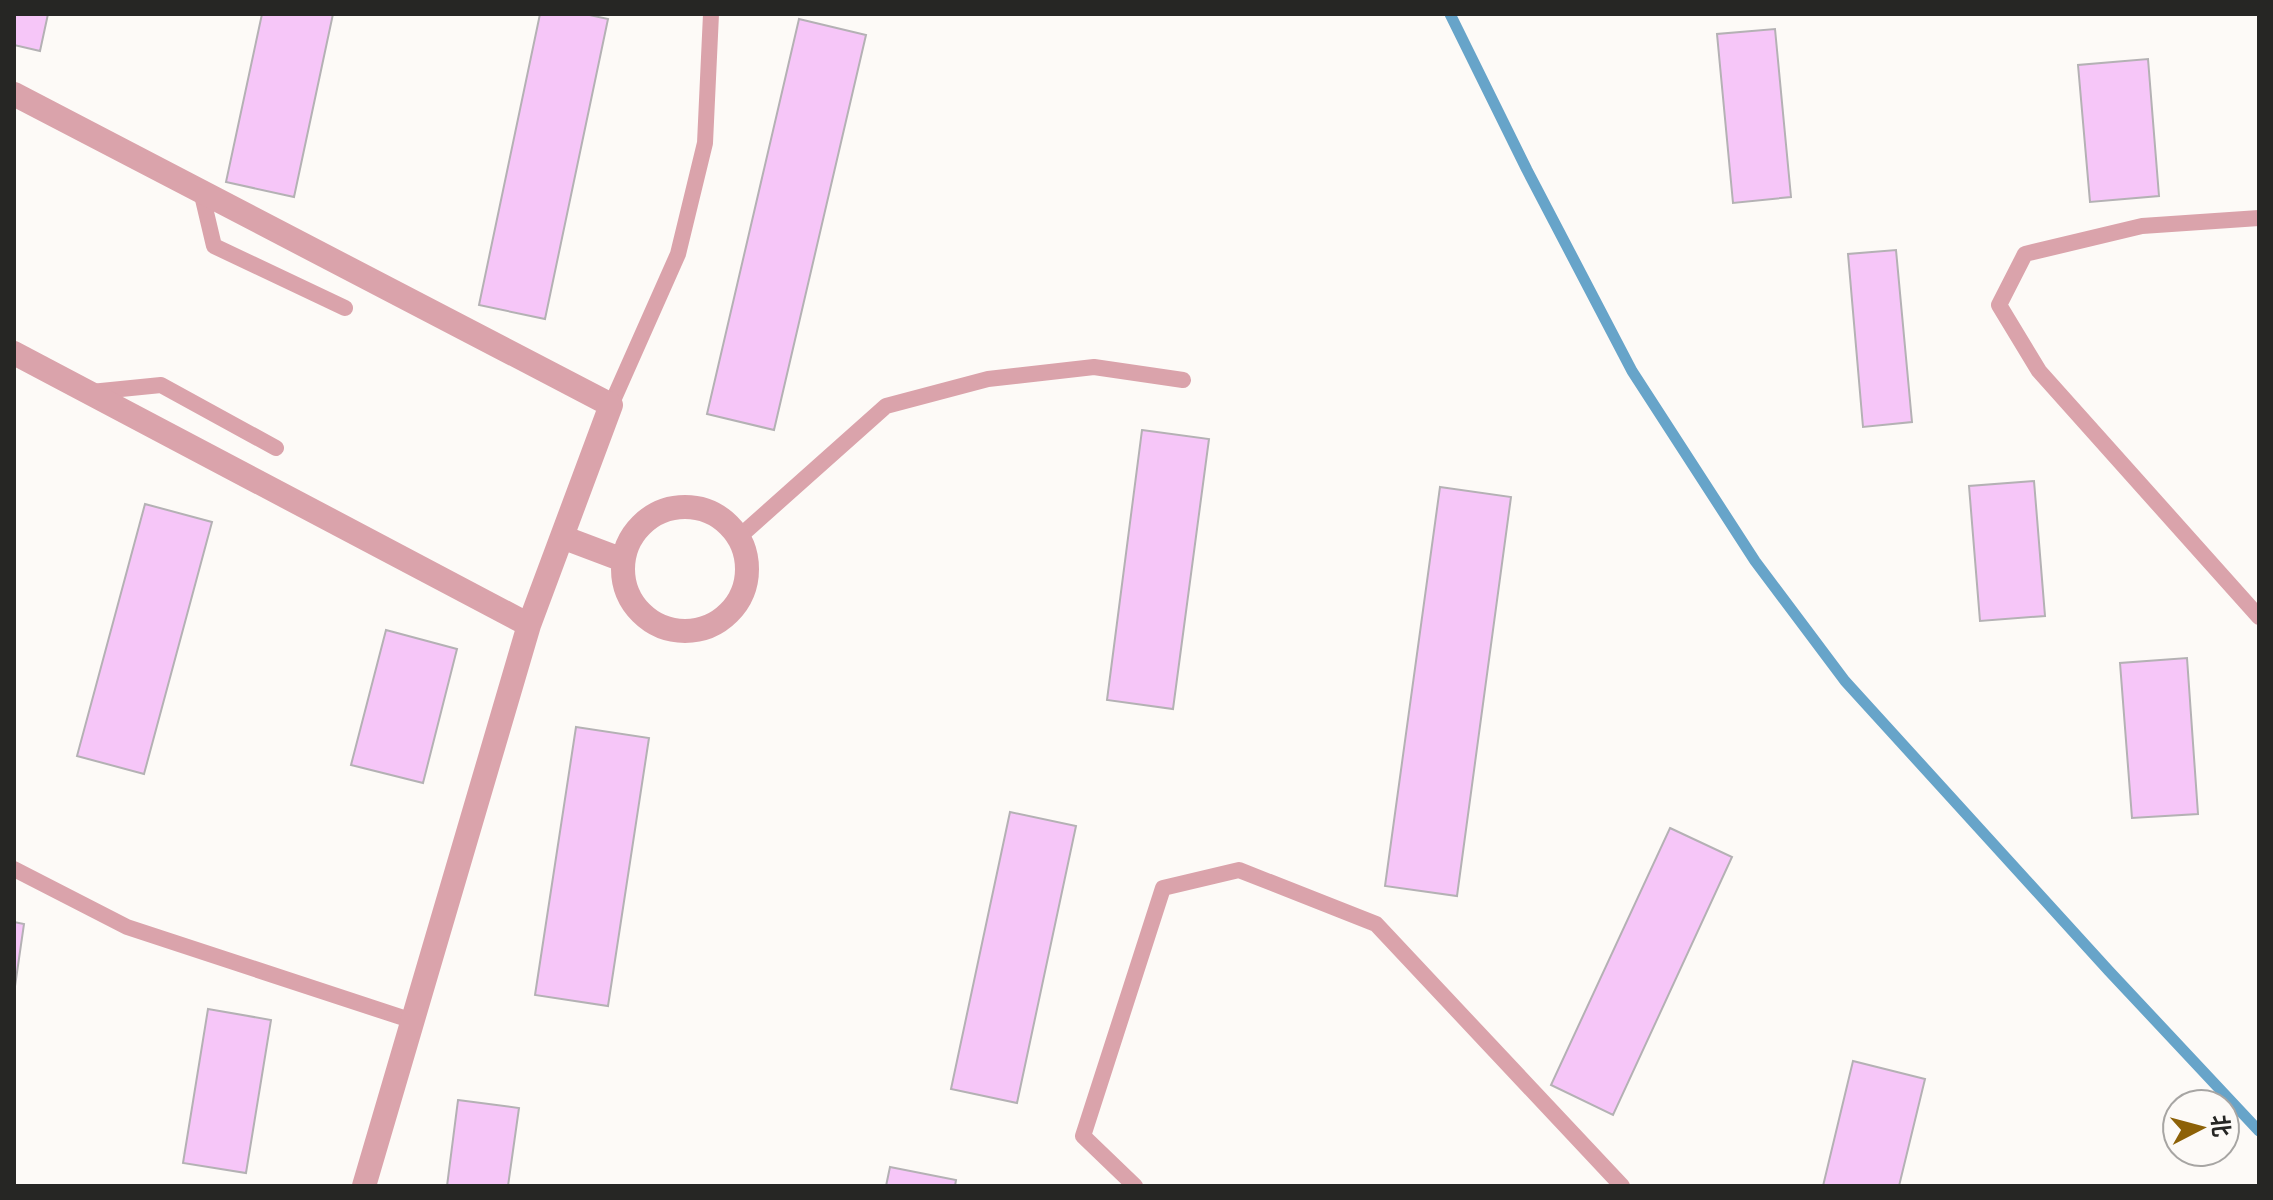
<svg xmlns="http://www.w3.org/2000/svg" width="2273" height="1200" font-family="Georgia,'Noto Sans SC',serif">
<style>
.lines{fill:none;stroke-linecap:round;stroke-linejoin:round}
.stream{stroke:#67a4c9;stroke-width:11}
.building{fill:#f6c6f8;stroke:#b4b1b4;stroke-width:2}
.lane{stroke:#daa3ab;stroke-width:16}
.street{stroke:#daa3ab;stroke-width:24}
</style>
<rect width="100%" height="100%" fill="#fdfaf7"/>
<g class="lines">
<path class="stream" d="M1450,14l77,156 105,201 123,190 90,120 264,290 150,160"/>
</g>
<path class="building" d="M14,14h34l-8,37 -26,-6z
M262,14h71l-39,183 -68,-15z
M540,14h45l23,5 -63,300 -66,-14z
M799,19l67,16 -92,395 -67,-16z
M1775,29l16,168 -58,6 -16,-169z
M2148,59l11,137 -69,6 -12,-137z
M1896,250l16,172 -49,5 -15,-173z
M1142,430l67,9 -36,270 -66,-9z
M2034,481l11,135 -65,5 -11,-135z
M1440,487l71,10 -54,399 -72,-10z
M145,504l67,18 -68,252 -67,-18z
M386,630l71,19 -34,134 -72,-18z
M2187,658l11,156 -66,4 -12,-155z
M576,727l73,11 -41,268 -73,-11z
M1010,812l66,14 -59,277 -66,-14z
M1670,828l62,29 -119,258 -62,-30z
M14,922l10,2 -10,69z
M208,1009l63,11 -25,153 -63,-10z
M1853,1061l72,18 -26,107h-76z
M458,1100l61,8 -11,78h-61z
M890,1167l66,13 -1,6h-69z"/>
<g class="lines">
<path class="lane" d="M201,191l13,55 131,62
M2259,218l-117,8 -117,28 -26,51 40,66 220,246
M91,392l70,-7 115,63
M611,405l67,-151 27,-111 6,-129
M739,537l147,-131 102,-27 106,-12 89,13
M14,869l113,58 286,94
M1135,1186l-52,-50 80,-248 76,-18 137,54 246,262"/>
<path class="street" d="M14,94l597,311 -82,220 -165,561
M14,353l515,272
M623 569a62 62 0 1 1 124 0a62 62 0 1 1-124 0Z
M562,537l61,23"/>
</g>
<rect width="2273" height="1200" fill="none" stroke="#262624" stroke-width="32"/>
<g transform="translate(2201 1128) rotate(84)"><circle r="38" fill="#fdfaf7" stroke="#a7a5a3" stroke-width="2"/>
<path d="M0-6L14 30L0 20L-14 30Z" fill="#8d6107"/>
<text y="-12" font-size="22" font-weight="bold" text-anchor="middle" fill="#262624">北</text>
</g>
</svg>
